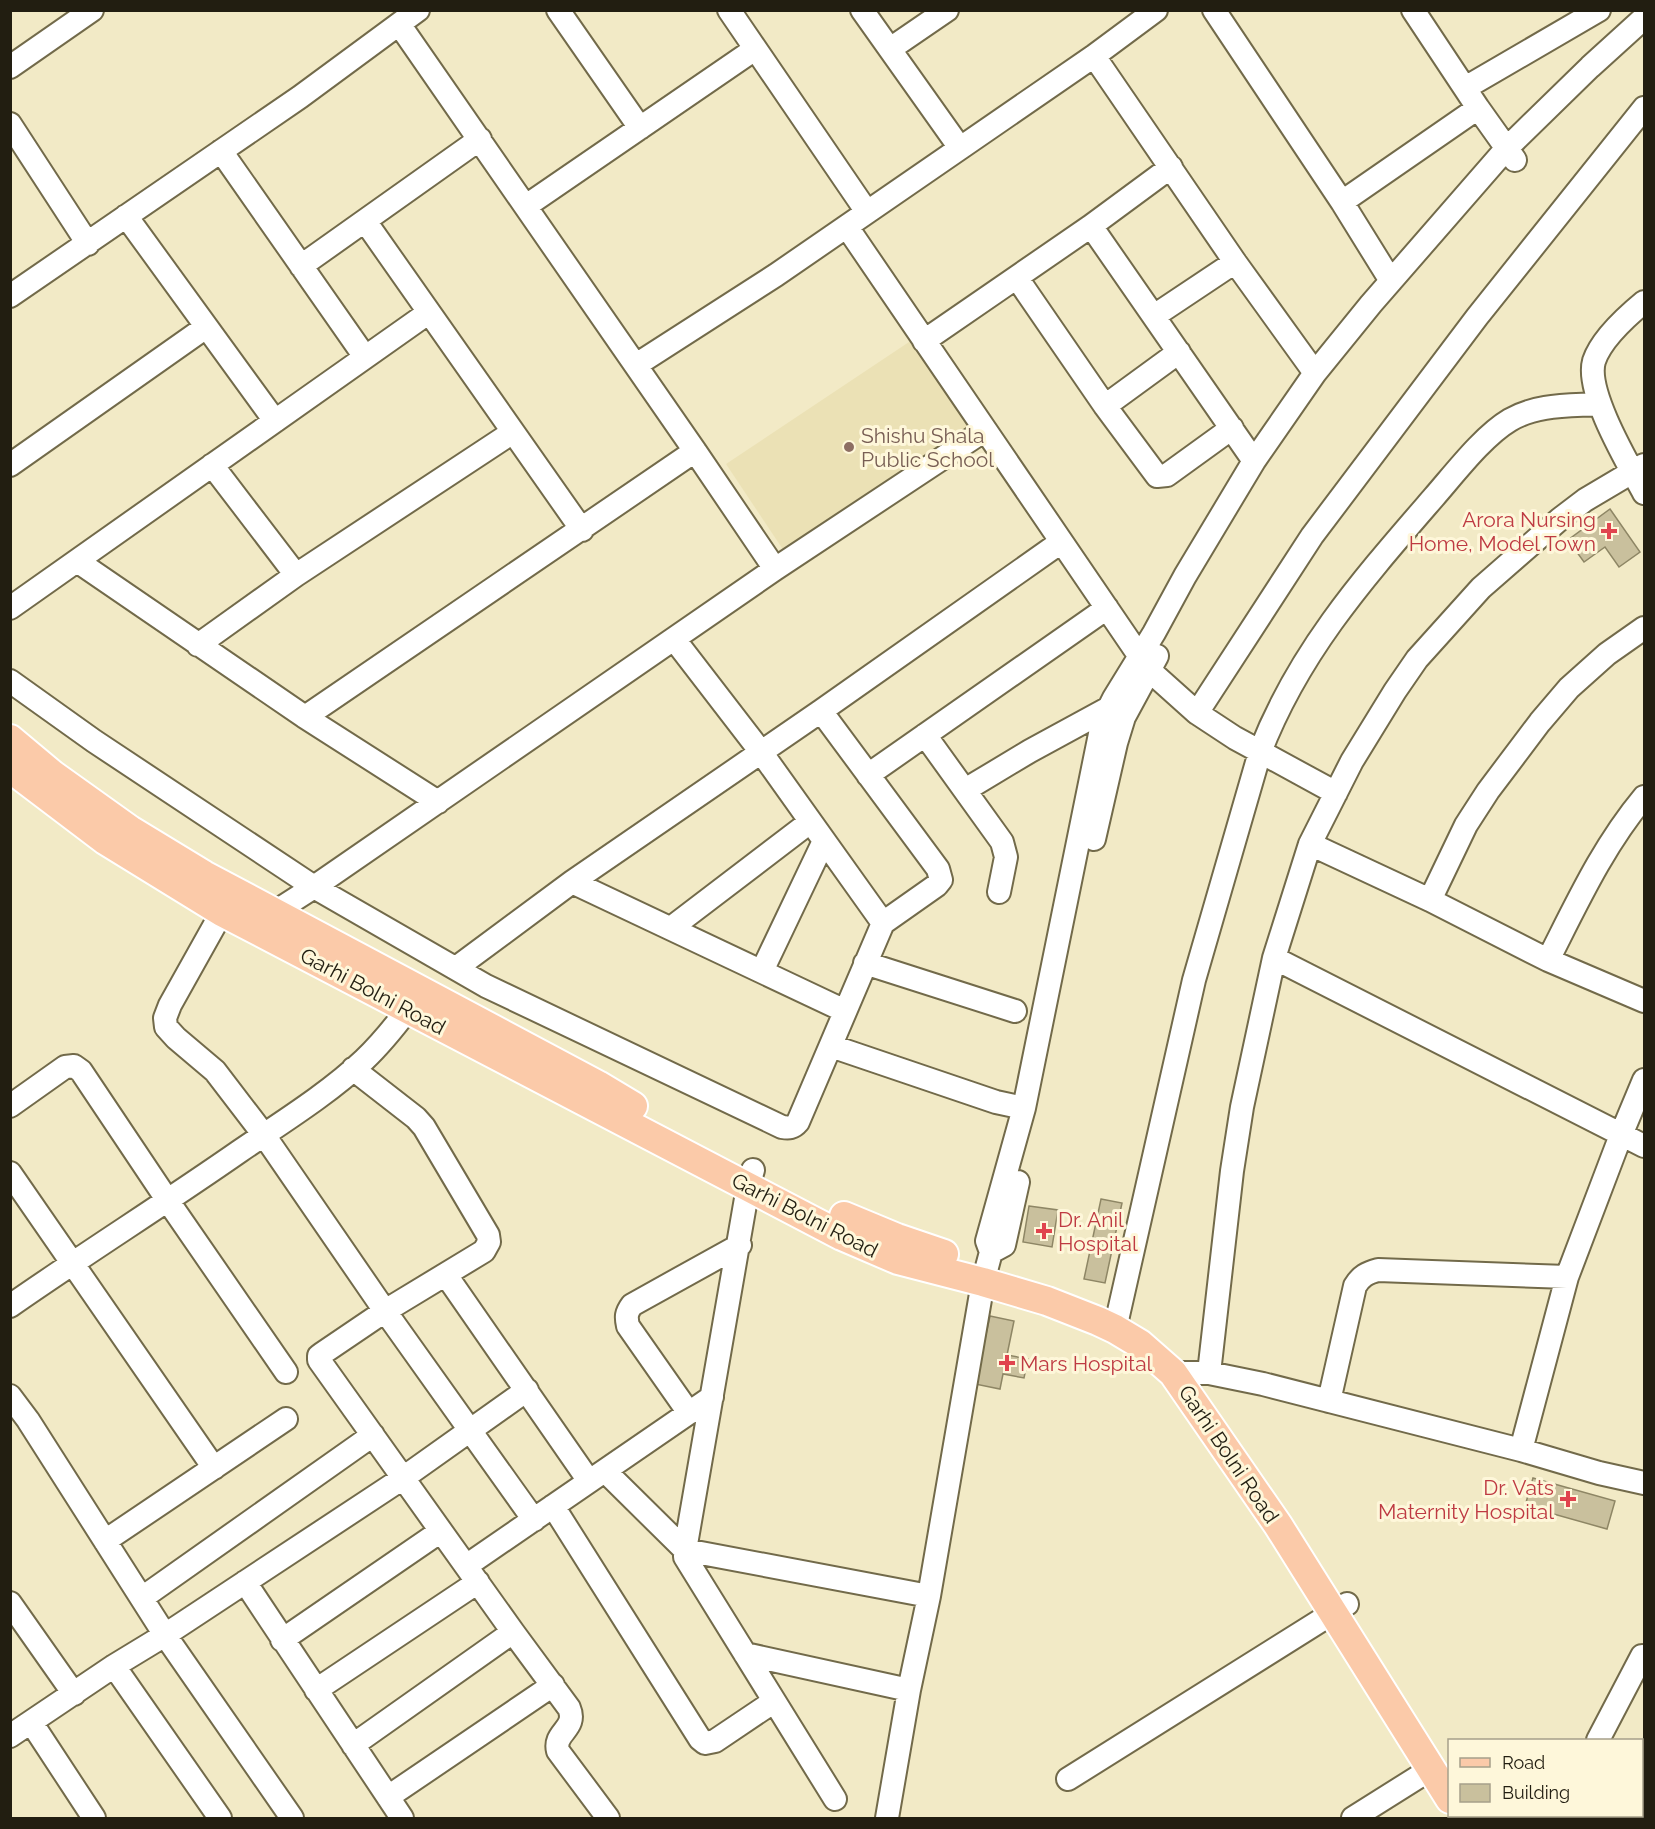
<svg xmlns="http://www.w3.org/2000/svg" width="1655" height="1829" font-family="Raleway,sans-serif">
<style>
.built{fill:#ebe1b5}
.building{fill:#c9c09d;stroke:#8e8665;stroke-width:1.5}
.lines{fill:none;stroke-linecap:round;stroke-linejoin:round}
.minor-casing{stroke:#726a4a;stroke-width:26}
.major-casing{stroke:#fff;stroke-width:32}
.minor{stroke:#fff;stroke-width:22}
.major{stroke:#fbcaa9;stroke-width:28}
.education-dot{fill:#8d6e63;stroke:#fef7da;stroke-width:2}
.health-dot{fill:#e0444e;stroke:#fef7da;stroke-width:2}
.labels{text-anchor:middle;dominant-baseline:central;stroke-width:6;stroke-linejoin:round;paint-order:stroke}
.education-label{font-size:21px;fill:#785e54;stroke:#fef7da;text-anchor:start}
.health-label{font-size:21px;fill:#be3a42;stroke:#fef7da;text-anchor:end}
.street-label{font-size:21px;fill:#221e11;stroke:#fef7da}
</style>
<rect width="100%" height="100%" fill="#f2eac6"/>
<path class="built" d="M912,340l60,89 -186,125 -60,-90z"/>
<path class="building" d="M1610,509l30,43 -21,15 -14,-20 -21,15 -16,-22z
M1101,1199l21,4 -17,80 -21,-4z
M1029,1206l29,4 -6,37 -29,-5z
M990,1316l24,5 -7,34 21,4 -4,19 -21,-4 -3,15 -25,-5z
M1533,1478l82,23 -8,28 -82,-23z"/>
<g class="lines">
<g class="minor-casing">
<path id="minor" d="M558,10l82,118
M729,10l138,202
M862,10l98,138
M1214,10l128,192 49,79
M1413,10l65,98 37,52
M399,24l296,427 80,118
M890,49l57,-39
M1094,56l141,206 80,111
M10,67l82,-57
M1465,88l134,-78
M10,124l78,120
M221,151l144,206
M1342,202l136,-94
M526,206l229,-157
M126,216l149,205
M365,221l217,309
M1091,226l163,235
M847,227l302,443 48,43 38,25 101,55
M301,266l179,-127
M1017,278l88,128 52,70 10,-1 65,-47
M10,296l290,-199 118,-87
M1644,302c-17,14 -43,38 -50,59 -9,31 35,104 50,132
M1154,316l81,-54
M924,341l167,-115 80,-59
M636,365l140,-90 318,-219 62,-46
M1105,406l74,-54
M10,465l196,-138
M212,465l84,110
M77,561l228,156 133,85
M10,608l418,-295
M674,639l87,113 122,171
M198,645l98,-70 217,-143
M10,681l84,60 220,146 172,99 296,141c7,1 11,1 16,-5l85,-199 54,-38 4,-5 -3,-11 -117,-158
M1197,713l115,-177 165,-219 167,-209
M305,717l390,-266
M925,735l77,107 4,15 -7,35
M868,775l239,-167
M965,790l65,-39 79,-43
M1094,839l22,-96 8,-26 33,-61
M1310,844l120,56 118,60 96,41
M572,882l273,129
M1430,900l36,-75 22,-34 52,-69 29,-34 38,-34 37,-26
M222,912l-52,93 -5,13 1,9 10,11 39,33 49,64 121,176 149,209
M264,919l50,-32 461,-318 210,-139
M671,928l139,-106
M1274,958l370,188
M1548,960c29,-57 55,-114 96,-163
M865,963l150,48
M456,968l116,-86 249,-171 240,-169
M762,971l62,-130
M831,1046l165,56 28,6
M353,1069l63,49 8,9 64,108 1,7 -5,9 -99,60 -62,42 -4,3v4l194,272 56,76c9,21 -16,24 -11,43l50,67
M10,1106l55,-39 9,-1 7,5 87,130 118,171
M753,1170l-5,17 -63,363v7l150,242
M10,1173l204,295
M991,1252l13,-7 14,-63
M446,1275l143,206
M10,1306c76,-53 154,-102 230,-155 41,-28 88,-57 124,-91 19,-18 37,-41 53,-63
M1115,1329l79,-349 66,-228c39,-101 104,-174 174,-255 21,-24 49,-61 76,-77 27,-16 60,-14 89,-16
M1173,1373h36l54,11 258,66 78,23 45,10
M1209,1373l23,-202 10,-64 32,-149 36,-114 42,-83 43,-70 22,-32 64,-71 79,-69 25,-19 59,-35
M10,1396l18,24 137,215 127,183
M1329,1401l26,-115c6,-10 12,-13 23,-16l189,7
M689,1413l-61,-87c-2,-9 -2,-13 4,-21l108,-60
M1521,1450l46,-173 54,-142 23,-55
M605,1471l80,79 244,46
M553,1506l147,233 5,4 10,-2 58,-39
M105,1541l181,-122
M466,1566l246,-169
M245,1582l157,236
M142,1598l231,-163
M10,1603l64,91
M282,1640l159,-109
M745,1654l164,36
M114,1666l106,152
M316,1690l162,-108
M31,1722l63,96
M10,1736l104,-70 51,-31 238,-157 124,-88
M1598,1740l44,-84
M353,1745l160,-113
M1068,1779l279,-175
M388,1797l165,-112
M887,1818l22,-128 20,-94 54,-314 8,-30 -4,-11 37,-133 76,-374 4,-16 10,-20 40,-65 31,-57 69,-115 61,-88 56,-69 135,-155 84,-82 54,-49
M1353,1818l78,-49
M1557,1818l2,-2"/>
</g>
<g class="major-casing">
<path id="major" d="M10,739l43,36 77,55 74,45 394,210 35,21
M10,768l95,72 117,72 620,324 56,24 85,22 64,19 51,20 17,8 25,15 33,29 105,152 172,274
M844,1216l53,22 47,16
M1483,1816l1,2"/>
</g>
<use href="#minor" class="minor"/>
<use href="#major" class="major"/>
</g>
<circle class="education-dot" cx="849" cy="447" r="6"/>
<g class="health-dot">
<path d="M1606 522h6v6h6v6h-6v6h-6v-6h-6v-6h6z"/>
<path d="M1041 1222h6v6h6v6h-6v6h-6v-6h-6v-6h6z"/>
<path d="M1004 1354h6v6h6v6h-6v6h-6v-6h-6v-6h6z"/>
<path d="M1565 1490h6v6h6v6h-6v6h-6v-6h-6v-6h6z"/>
</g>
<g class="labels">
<g class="education-label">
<text x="861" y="435">Shishu Shala<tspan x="861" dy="24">Public School</tspan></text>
</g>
<g class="health-label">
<text x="1596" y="519">Arora Nursing<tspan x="1596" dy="24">Home, Model Town</tspan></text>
<text x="1058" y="1219" text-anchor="start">Dr. Anil<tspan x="1058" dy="24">Hospital</tspan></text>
<text x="1020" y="1363" text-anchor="start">Mars Hospital</text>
<text x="1554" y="1487">Dr. Vats<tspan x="1554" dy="24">Maternity Hospital</tspan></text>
</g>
<g class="street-label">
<text transform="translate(373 991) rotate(28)">Garhi Bolni Road</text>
<text transform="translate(805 1215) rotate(27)">Garhi Bolni Road</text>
<text transform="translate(1229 1454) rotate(56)">Garhi Bolni Road</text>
</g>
</g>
<rect width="1655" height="1829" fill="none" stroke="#221e11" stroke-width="24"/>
<rect x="1448" y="1739" width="195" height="78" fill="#fef7da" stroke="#a6a08a" stroke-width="1.5"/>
<rect x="1460" y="1758" width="30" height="9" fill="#fbcaa9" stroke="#a6a08a" stroke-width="1.5"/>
<text x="1502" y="1769" font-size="18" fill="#221e11">Road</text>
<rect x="1460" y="1784" width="30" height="18" fill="#c9c09d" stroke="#a6a08a" stroke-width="1.5"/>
<text x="1502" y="1799" font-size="18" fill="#221e11">Building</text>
</svg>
